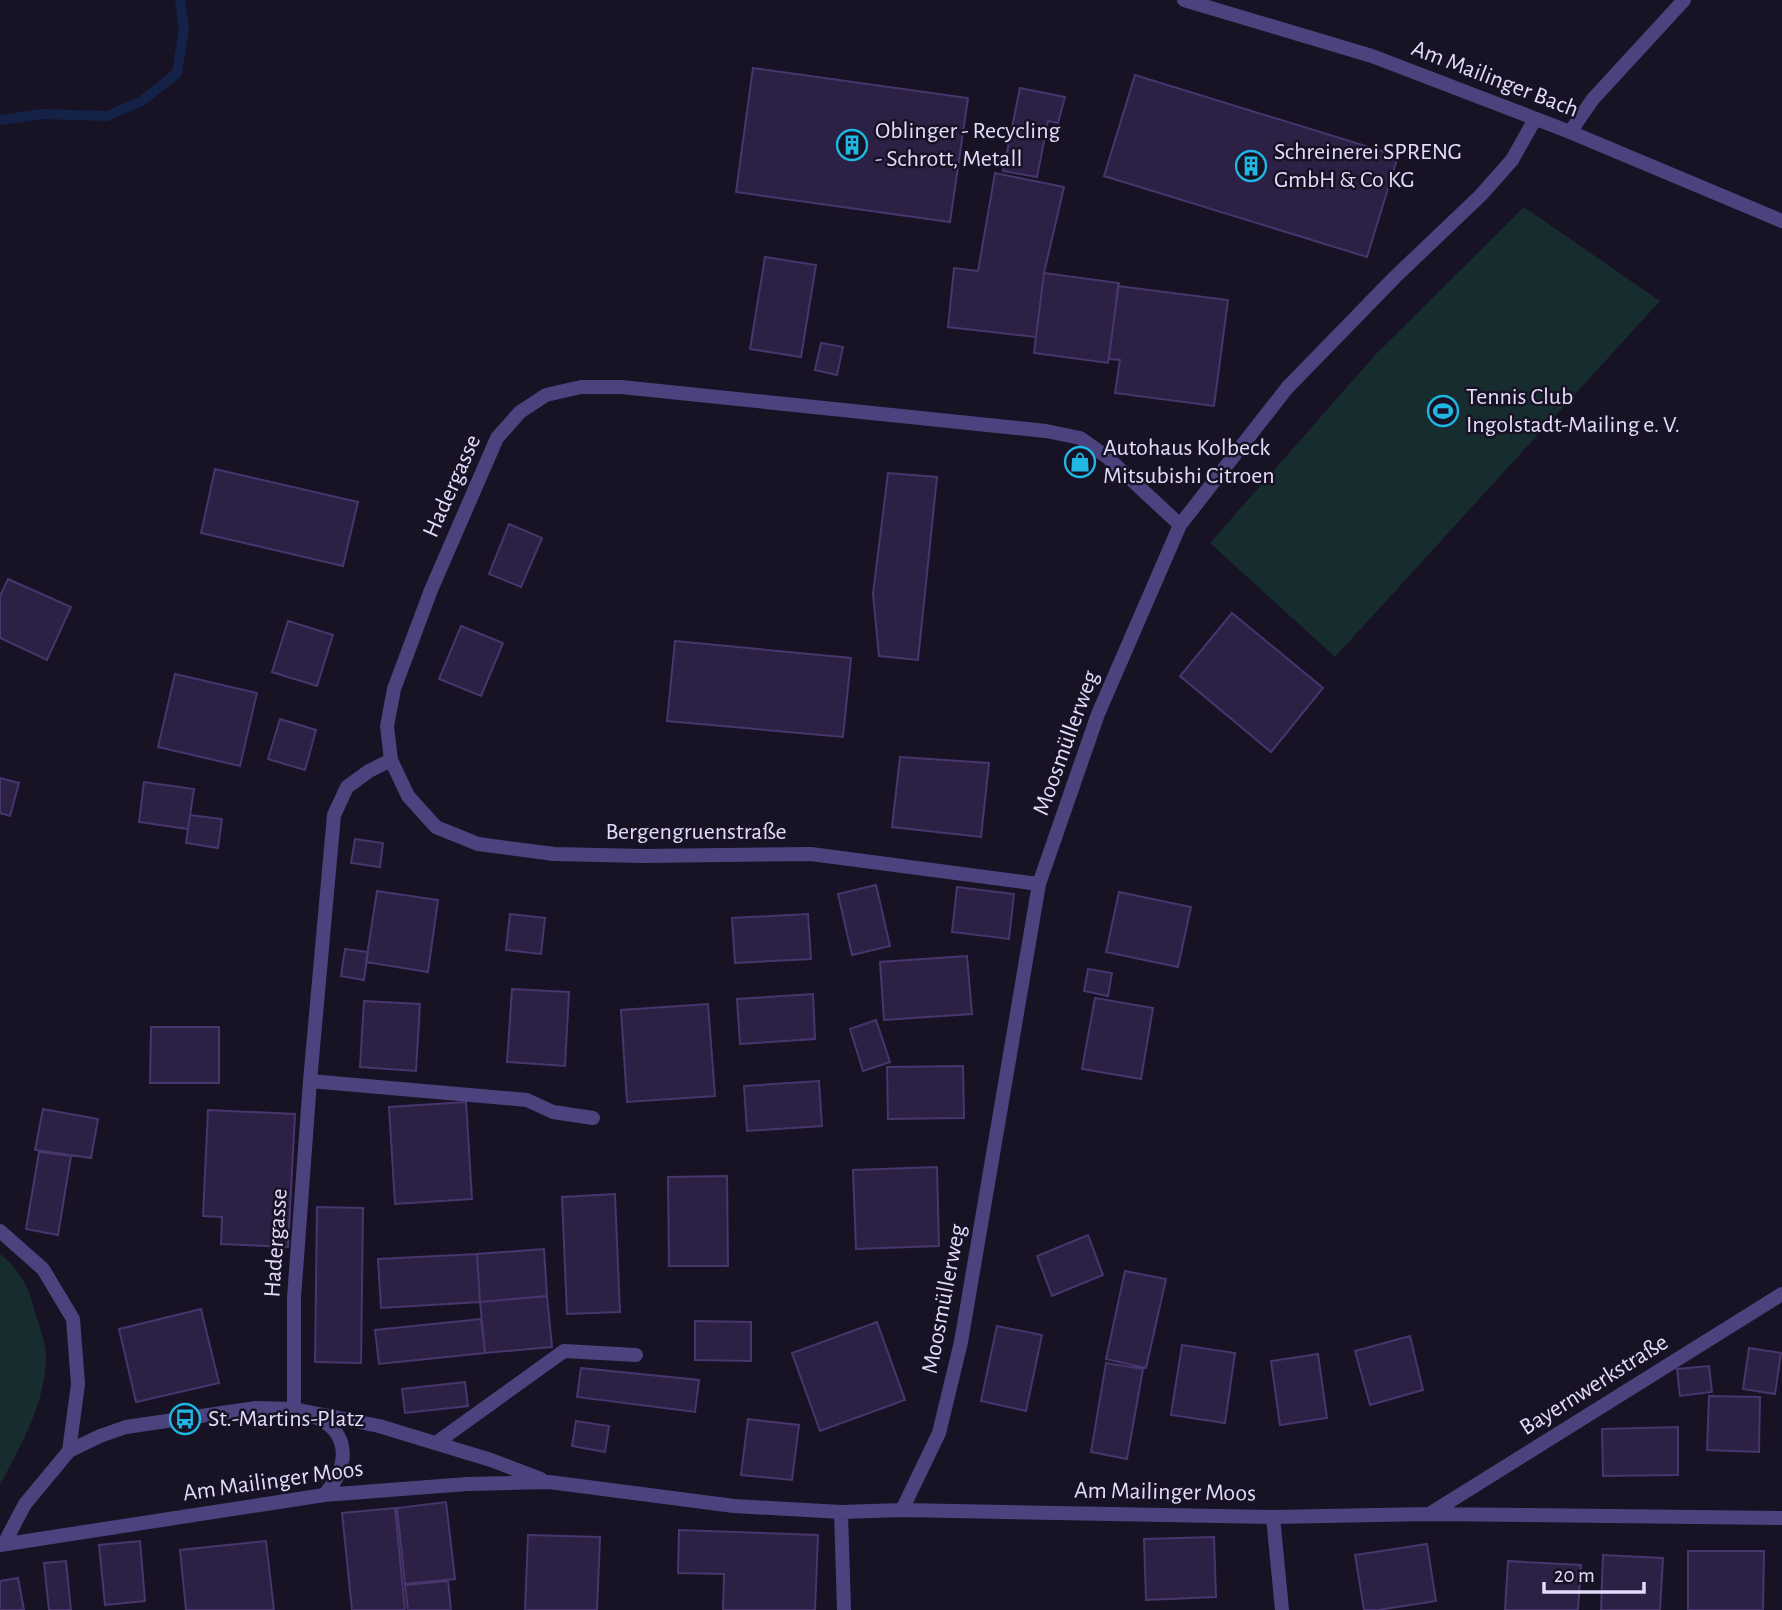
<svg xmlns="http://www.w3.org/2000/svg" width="1782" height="1610" font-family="'Alegreya Sans',sans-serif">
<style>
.green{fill:#162c2e}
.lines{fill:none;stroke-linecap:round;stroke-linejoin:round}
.stream{stroke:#152247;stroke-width:10}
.building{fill:#2c2144;stroke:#47356d;stroke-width:2}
.lane{stroke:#4c437e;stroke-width:14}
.street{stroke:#4c437e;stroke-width:14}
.labels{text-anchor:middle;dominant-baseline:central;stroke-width:5;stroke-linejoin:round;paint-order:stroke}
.street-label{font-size:24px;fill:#e2dbfb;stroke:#181225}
.poi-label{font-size:24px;fill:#e2dbfb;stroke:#181225;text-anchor:start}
</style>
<rect width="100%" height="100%" fill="#181225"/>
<path class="green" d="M1524,207l136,94 -325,356 -125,-114 166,-189z
M0,1254c19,14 30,35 35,58 4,13 10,29 11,42 0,49 -24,89 -46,131z"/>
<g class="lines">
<path class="stream" d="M0,120l42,-6 65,2 35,-15 35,-28 7,-44 -4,-29"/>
</g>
<path class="building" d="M753,68l215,30 -18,124 -214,-30z
M1135,75l263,81 -31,101 -263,-81z
M1020,88l45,9 -7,26 -10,-2 -11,56 -34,-6z
M995,173l69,14 -20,86 -8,64 -88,-10 6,-59 24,3z
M765,257l51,8 -15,92 -51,-8z
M1044,273l75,10 -11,80 -74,-10z
M1118,286l110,14 -14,106 -99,-13 5,-33 -11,-1z
M821,343l22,4 -6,28 -22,-5z
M215,469l143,33 -15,64 -142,-33z
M888,473l49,4 -19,183 -39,-4 -6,-62z
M509,524l33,14 -21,49 -32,-13z
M8,579l63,28 -24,53 -47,-22v-42z
M1232,613l91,75 -52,64 -91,-76z
M288,621l45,14 -16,51 -45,-14z
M461,626l42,17 -22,53 -42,-17z
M675,641l176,17 -8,79 -176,-16z
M175,674l82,19 -17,73 -82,-19z
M280,719l36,11 -11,40 -37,-11z
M900,757l89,6 -8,74 -89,-10z
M0,778l19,5 -9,33 -10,-3z
M144,782l50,7 -6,40 -49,-7z
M190,815l32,4 -4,29 -32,-5z
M355,839l28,4 -3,24 -29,-4z
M876,885l14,61 -38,9 -14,-61z
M957,887l57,7 -5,45 -57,-7z
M377,891l61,9 -10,72 -62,-10z
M1119,892l72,15 -13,60 -72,-15z
M510,914l35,4 -4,36 -35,-4z
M808,914l3,45 -76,4 -3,-45z
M345,949l23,3 -4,28 -23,-4z
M967,956l5,58 -88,6 -4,-58z
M1088,969l24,4 -4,23 -24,-5z
M512,989l57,3 -4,74 -58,-4z
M813,994l2,45 -75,5 -3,-45z
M1095,998l58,10 -12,71 -59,-10z
M364,1001l56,3 -4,67 -56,-4z
M708,1004l7,92 -88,6 -6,-92z
M876,1020l14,42 -27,9 -13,-42z
M151,1027h68v56h-69z
M963,1066l1,52 -76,1 -1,-52z
M819,1081l3,45 -75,5 -3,-45z
M466,1102l6,97 -77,5 -6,-97z
M43,1109l55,10 -7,39 -56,-8z
M208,1110l87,4 -7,133 -67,-3 1,-27 -19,-1z
M39,1152l32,4 -13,79 -32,-6z
M937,1167l2,79 -83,3 -3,-79z
M727,1176l1,90h-59l-1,-89z
M615,1194l5,118 -53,2 -5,-117z
M317,1207l46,1 -2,155 -46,-1z
M1088,1235l15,40 -51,21 -15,-40z
M544,1249l3,47 -67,6 -3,-48z
M477,1254l3,48 -99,6 -3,-49z
M1125,1271l41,8 -20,89 -40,-9z
M547,1296l5,51 -67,6 -5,-51z
M201,1309l18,74 -83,19 -17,-73z
M481,1319l4,34 -106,11 -4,-34z
M695,1321l56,1v39l-56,-1z
M877,1322l28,78 -85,31 -28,-78z
M997,1326l45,9 -16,76 -45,-10z
M1410,1336l13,54 -53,15 -15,-54z
M1182,1345l53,8 -10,70 -54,-8z
M1749,1348l32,5 -6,41 -32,-5z
M1318,1354l9,64 -47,7 -9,-64z
M1106,1363l37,6 -16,90 -36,-7z
M1709,1366l3,26 -32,4 -3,-27z
M581,1368l118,12 -4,32 -118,-15z
M465,1382l3,24 -63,7 -3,-24z
M1709,1396l51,1 -1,55 -52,-2z
M748,1419l51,6 -7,55 -51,-5z
M576,1421l33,5 -4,26 -33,-6z
M1678,1427v48l-75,1 -1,-47z
M446,1502l9,77 -50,5 -8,-76z
M395,1508l10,102h-53l-10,-97z
M679,1530l139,5 -3,75h-92l1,-36 -46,-1z
M528,1535l72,2 -3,73h-72z
M1214,1537l2,60 -70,3 -2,-61z
M140,1541l5,60 -40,4 -6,-60z
M266,1541l8,69h-88l-6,-60z
M1427,1544l9,57 -58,9h-14l-9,-55z
M1688,1551h76l-1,59h-75z
M1603,1555l60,3 -3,52h-59z
M66,1561l5,49h-22l-5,-47z
M1508,1561l73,4 -3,45h-73z
M18,1578l6,32h-24v-29z
M448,1581l3,29h-43l-3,-25z"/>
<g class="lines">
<path class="lane" d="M1570,132l23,-33 91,-99"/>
<path class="street" d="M1184,0l188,56 198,76 212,89
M1039,884l-228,-30 -168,2 -89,-2 -76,-10 -42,-17 -28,-31 -17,-36 -4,-34 7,-37 37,-99 66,-152 23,-26 26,-17 35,-8h40l425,44 34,7 27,19 73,68
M310,1081l217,19 26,12 40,6
M0,1231l43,38 30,50 5,65 -9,67
M294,1409v-111l16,-217 24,-266 13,-28 22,-16 22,-11
M315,1417c38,16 33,52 9,78
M436,1443l128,-92 72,4
M902,1510l37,-77 22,-91 78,-458 59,-170 82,-189 107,-137 108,-111 86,-82 31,-35 23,-41
M841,1512l3,98
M1431,1513l351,-219
M1273,1517l9,93
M5,1542l20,-38 44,-53 31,-15 26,-9 130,-19 38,1 85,17 112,34 50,19
M0,1545l324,-50 143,-11 82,-2 185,24 107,6 61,-2 371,7 156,-3 353,4"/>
</g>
<defs>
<g id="building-ring" transform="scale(1.575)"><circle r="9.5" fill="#181225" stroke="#1eb8e3" stroke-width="1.5"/><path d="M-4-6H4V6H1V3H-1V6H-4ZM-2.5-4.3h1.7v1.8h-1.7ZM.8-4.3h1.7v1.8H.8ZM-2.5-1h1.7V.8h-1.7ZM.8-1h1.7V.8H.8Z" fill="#1eb8e3"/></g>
<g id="stadium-ring" transform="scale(1.575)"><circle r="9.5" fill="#181225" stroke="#1eb8e3" stroke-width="1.5"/><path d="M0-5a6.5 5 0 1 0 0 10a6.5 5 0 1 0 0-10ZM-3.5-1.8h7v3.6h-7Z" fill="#1eb8e3"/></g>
<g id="shop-ring" transform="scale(1.575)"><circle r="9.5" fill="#181225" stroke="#1eb8e3" stroke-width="1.5"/><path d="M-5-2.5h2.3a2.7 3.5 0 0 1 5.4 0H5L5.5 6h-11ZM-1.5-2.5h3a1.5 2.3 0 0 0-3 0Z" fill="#1eb8e3"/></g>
<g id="bus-ring" transform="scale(1.575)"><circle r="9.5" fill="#181225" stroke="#1eb8e3" stroke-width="1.5"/><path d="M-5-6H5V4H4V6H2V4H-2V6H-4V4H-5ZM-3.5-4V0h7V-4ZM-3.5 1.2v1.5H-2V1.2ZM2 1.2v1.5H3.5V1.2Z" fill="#1eb8e3"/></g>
</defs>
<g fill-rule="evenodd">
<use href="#building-ring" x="852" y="145"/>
<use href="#building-ring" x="1251" y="166"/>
<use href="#stadium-ring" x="1443" y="411"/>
<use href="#shop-ring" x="1080" y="462"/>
<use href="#bus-ring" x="185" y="1419"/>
</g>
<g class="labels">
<g class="street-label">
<text transform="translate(1495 79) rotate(21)">Am Mailinger Bach</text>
<text transform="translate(452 486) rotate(-66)">Hadergasse</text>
<text transform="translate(1066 743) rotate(-70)">Moosmüllerweg</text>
<text x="696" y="832">Bergengruenstraße</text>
<text transform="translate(276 1243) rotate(-86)">Hadergasse</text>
<text transform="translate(944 1299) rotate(-79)">Moosmüllerweg</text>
<text transform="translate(1594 1385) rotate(-32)">Bayernwerkstraße</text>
<text transform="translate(273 1481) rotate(-8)">Am Mailinger Moos</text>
<text transform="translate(1165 1492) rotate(1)">Am Mailinger Moos</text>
</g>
<g class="poi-label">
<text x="875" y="131">Oblinger - Recycling<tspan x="875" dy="28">- Schrott, Metall</tspan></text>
<text x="1274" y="152">Schreinerei SPRENG<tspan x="1274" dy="28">GmbH &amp; Co KG</tspan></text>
<text x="1466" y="397">Tennis Club<tspan x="1466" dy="28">Ingolstadt-Mailing e. V.</tspan></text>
<text x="1103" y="448">Autohaus Kolbeck<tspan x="1103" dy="28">Mitsubishi Citroen</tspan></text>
<text x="208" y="1419">St.-Martins-Platz</text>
</g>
</g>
<path d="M1544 1582v10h100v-10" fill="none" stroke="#e2dbfb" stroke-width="3.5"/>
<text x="1554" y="1582" font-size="21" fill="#e2dbfb" stroke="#181225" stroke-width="5" paint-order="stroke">20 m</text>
</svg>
